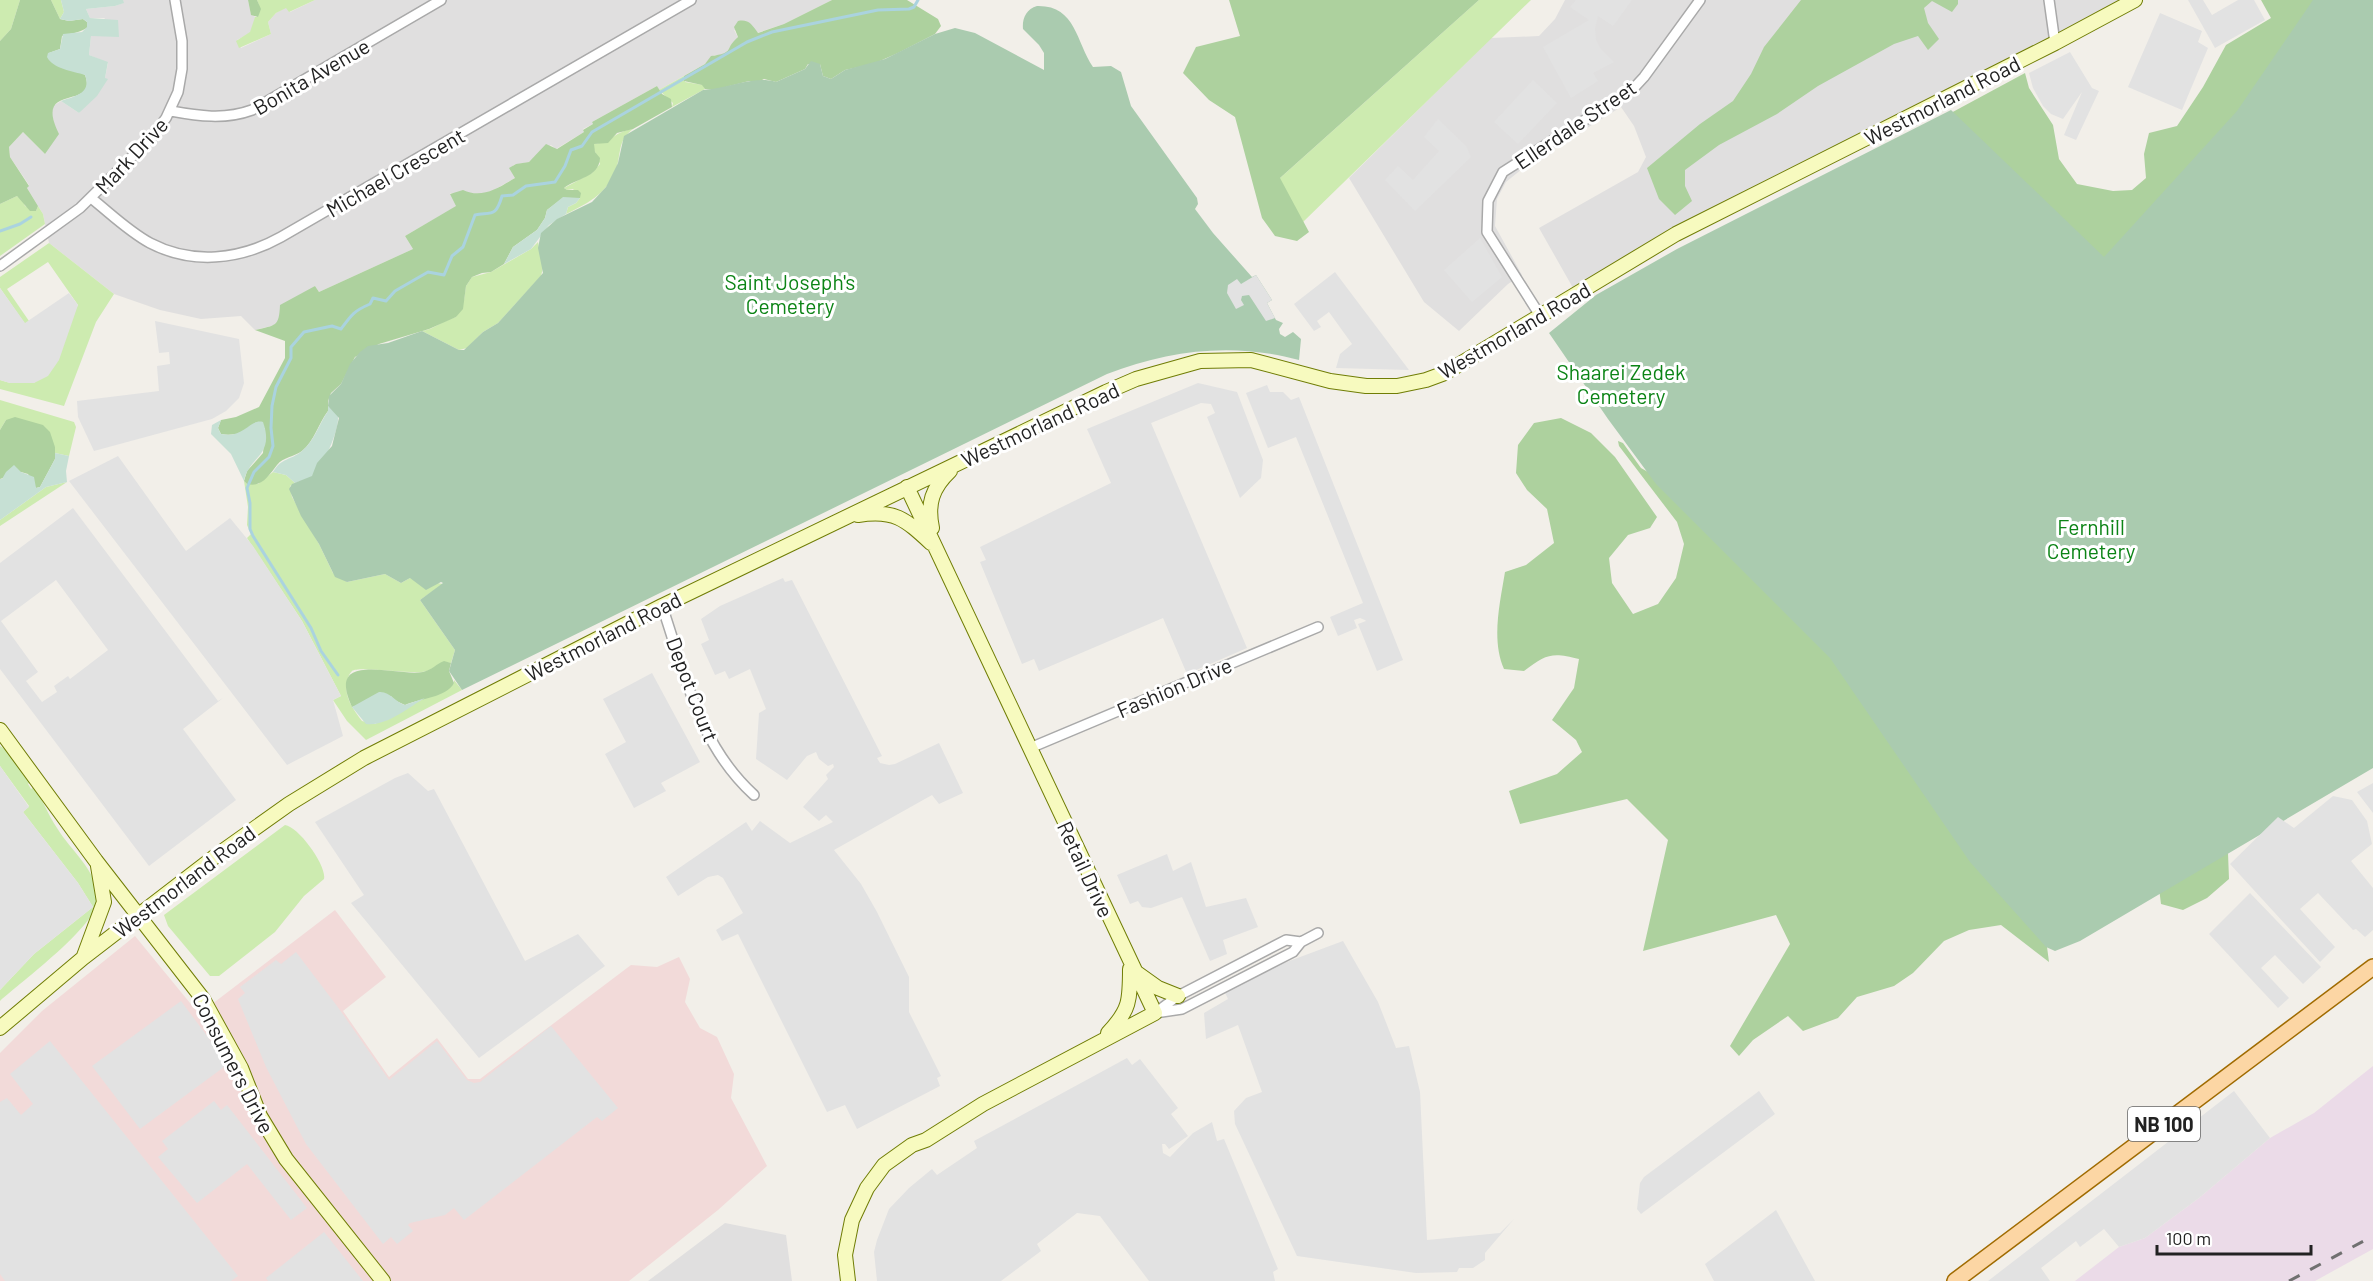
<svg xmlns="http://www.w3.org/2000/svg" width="2373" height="1281" font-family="Barlow,sans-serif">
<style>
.residential{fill:#e0dfdf}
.commercial{fill:#f2dad9}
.industrial{fill:#ebdbe8}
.grass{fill:#cdebb0}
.forest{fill:#add19e}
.wetland{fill:#c6e0d4}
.cemetery{fill:#aacbaf}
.parking{fill:#e2e2e2;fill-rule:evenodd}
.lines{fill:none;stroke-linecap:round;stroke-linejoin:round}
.stream{stroke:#aad3df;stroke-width:3}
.street-casing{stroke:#a9a9a9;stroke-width:12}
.secondary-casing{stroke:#707d05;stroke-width:16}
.primary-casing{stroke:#a06b00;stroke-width:18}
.street{stroke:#fff;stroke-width:9}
.secondary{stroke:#f7fabf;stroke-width:14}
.primary{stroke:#fcd6a4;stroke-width:15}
.rail{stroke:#707070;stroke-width:3;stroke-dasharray:12 12;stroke-linecap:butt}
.labels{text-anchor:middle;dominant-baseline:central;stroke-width:6;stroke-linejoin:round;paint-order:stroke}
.shield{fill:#fff;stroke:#646464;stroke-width:1.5}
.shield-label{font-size:20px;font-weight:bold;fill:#222}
.street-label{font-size:21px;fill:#222;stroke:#fff}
.park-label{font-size:21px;fill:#0c8416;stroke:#fff}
</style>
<rect width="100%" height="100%" fill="#f2efe9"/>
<path class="residential" d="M123,0h125l3,14 4,3 -1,8 -4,8 -13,7 4,8 30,-14 -3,-12 8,-9 10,-6 4,5 25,-12h517l-48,24 -27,9 -23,-3 4,7 -14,18h-10l-9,9 -46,26 -2,-4 -65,36 1,2 -10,5 1,3 -28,17 -5,-4 -10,6 -12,11 -16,3 2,13 -28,16 -37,-1 7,13 -52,30 8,13 -94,43 -4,-6 -40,39 -20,5 -14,-14 -40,3 -41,-9 -46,-16 -65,-51 -6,-29 -16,-26 2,-3 -19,-28 -1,-10 14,-15 22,22 9,-32 -3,-11 2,-5 8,-5 18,12 26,-35 3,-15 -19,-8 2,-19 14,-18h-15l-4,-9 29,-3 8,-3z
M1565,0h570l-294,151 -264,144 -38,-67 99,-56 8,-15 -12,-31 -13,-19 -94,58 -21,17 -9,17 -2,27 27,49 -14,9 -49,47 -35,-29 -75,-124 142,-140 48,-2 16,-17z
M725,1223l61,12 6,46h-144z"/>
<path class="commercial" d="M335,910l51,67 -43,34 46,66 48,-39 31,41h12l151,-114 26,2 22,-10 11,22 -5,23 15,26 17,9 17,37 -3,24 36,68 -49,44 -89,71h-629v-228l42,-42 93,-75 64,78z"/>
<path class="industrial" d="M2373,1066v183l-58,32h-240l44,-34 26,-9 54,-40 71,-60 44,-25z"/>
<path class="grass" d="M0,0h20l-9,29 -11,12z
M51,0h10l3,12 -4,7z
M257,0h58l-26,12 -3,-4 -10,5 -8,9 3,12 -32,14 -3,-7 14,-9 5,-15h3l1,-12z
M1479,0h52l-228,222 -24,-43z
M684,76l1,6 18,3 2,4 -33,18 1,-4 -14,-13z
M633,129c-13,10 -12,18 -15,33 -6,29 -29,41 -52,52l2,-7 8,-4 4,-5 -7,-9 -6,1 -3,-2 28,-15 8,-9 -7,-17 1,-3c19,-2 21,-13 39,-15z
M17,196l6,5 2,5 11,5 2,-5 5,8 2,10 -45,32v-52z
M538,242l5,26 -2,8 -43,47 -15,9 -16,16 -8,2 -37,-19c13,-2 21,-11 34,-14l8,-17 2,-14 6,-9 19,-5 40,-23z
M49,243l65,51 -18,28 -32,84 -64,-17v-9l10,3h24l44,-78 -30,-43 -41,27 22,32 -4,3 -25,-36v-11z
M0,400l74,22 2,5 -7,29 -14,-3v-6l-29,-26 -20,-1 -6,10z
M273,472l13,3 9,8 -5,3 2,11 27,47 14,29 14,9 38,-8 16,9 9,-5 33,6 -23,16 35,50 -4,13c-13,-3 -16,8 -29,9 -13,2 -63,-6 -70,-1 -3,3 -5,8 -5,12 -3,15 7,27 15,38l13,3 5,-3 45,-23 15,-4 14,-11v-3l8,10 -96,50 -19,-19 -14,-21 8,-4 -39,-75 -55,-83 4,-4 -4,-9 1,-18 -4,-26 3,3h11z
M67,482l-67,44v-6l46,-33z
M0,746l5,3 25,33 -2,2 3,5 3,-2c9,13 14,28 23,41 13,22 41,43 41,71 0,26 -77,83 -98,102v-11l34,-36 59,-47 -15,-24 -55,-71 6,-6 -29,-40z
M285,825c14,2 42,41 39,54l-20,17 -29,36 -56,44h-9l-42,-50 -4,-11z"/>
<path class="forest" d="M20,0h31l9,19 9,2 14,-2 4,3 1,5c-8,6 -17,6 -26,9l-2,13 -11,4 36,22c14,37 -53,5 -26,59l-14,20 -22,-22 -14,15 1,10 19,29 -2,2 11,18 -2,5h-6l-13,-15 -17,8v-163l11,-12z
M248,0h9l4,9 -3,8 -7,-2z
M832,0h75l31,19 3,7 -6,8 -37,19 -25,11 -28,6 -14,9 -8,-3 -3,-12h-12l-3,5 -29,13 -12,-3 -6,3 -9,-1 -35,9 -9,-1 -3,-4 -18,-4v-5l21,-12 6,-8c24,-3 13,-7 27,-19l-4,-10 4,-6c11,-2 14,4 20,12l26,-9z
M1229,0h250l-199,178 29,54 -12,9 -22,-5 -13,-18 -27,-101 -26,-17 -26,-27 13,-26 44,-11z
M1801,0h157v4l-6,8 -20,-11 -8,7 4,15 11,16 -11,11 -10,-14 -24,8 -76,42 -41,28 -58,31 -34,25v16l7,15 -17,14 -16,-16 -12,-31 53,-44 33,-23 18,-27 13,-27z
M2261,0h81l-218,320 -238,-172 139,-75 4,15 24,37 6,34 18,25 36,7 19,-1 14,-12 -2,-24 5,-21 28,-7 26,-39 23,-42 45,-27z
M657,86l5,8 9,5 1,8 -39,22 -16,4 -9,10 -14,1 1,8 5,6c-1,20 -24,20 -36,30l3,2h11l3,3 -1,5h-17l-16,12 -2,8 -8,12 -24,17 -9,17 -13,8 -9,1 -10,4 -6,9 -3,23 -7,8 -27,12 -50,15 -24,13 -14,27 -10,9 -3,8v10c-10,13 -13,29 -26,40 -8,6 -19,6 -25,14 -8,10 -15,23 -30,19l-3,-3 3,-10 16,-18 2,-25c-15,2 -30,9 -44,6l-3,-6 3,-8 15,-3 23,-10 26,-49v-17l-30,-11c21,-5 24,-3 25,-25l35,-19 4,6 94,-43 -8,-13 51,-30 -6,-12 13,-4c19,9 35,-2 52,-12l-6,-10 7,-4 13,-2 17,-18 11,5 27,-17 -1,-2 10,-6 -1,-2z
M15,417l28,8 7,7 5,15v12l-15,28 -4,1 -8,-14 -7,-2 -21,7v-49l6,-10z
M1561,418l30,15 24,24 42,60 -7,11 -22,7 -19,23 3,25 21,31 25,-10 18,-26 8,-34 -7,-22 -58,-76 -1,-5 5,2 18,25 21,12 566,373 1,26 -22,19 -24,12 -22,-6 -4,-32 -113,52 5,38 -48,-37 -32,5 -25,11 -31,32 -19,13 -37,11 -19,21 -35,13 -15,-15 -35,24 -14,16 -9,-10 60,-102 -14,-29 -133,36 25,-111 -41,-41 -107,25 -11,-33 48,-17 25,-22 -6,-12 -24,-20 22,-32 5,-29c-27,-7 -33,-5 -55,12l-20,-2c-13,-29 -4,-66 1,-97l21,-7 28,-22 -7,-34 -20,-19 -11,-17 2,-28 16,-22z
M444,661l7,2 -2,8 5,12c-8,15 -34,15 -49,22l-11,-5 -3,-4 -39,11c-27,-58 43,-30 71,-35 9,-2 13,-8 21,-11z"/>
<path class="wetland" d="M61,0h62l1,3 -9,3 -29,3 4,9 28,2 1,17 -28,-1 -2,19 19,7 -3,16 3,1 -11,17 -18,17 -18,-12c13,-5 31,-7 24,-26 -12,-4 -32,-6 -38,-18l1,-4 12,-4 3,-15 19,-2 5,-5v-5l-4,-3 -14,2 -9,-2 4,-7z
M563,197l17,1 -4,5 -8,4 -2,7 -17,11 -18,24 -27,15 9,-17 24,-17 8,-12 2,-8z
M328,406l10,9c2,15 -17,57 -29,64 -4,2 -10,2 -14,4l-9,-8 -13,-3c9,-15 17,-11 29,-21 13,-11 17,-27 26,-40z
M221,420l-3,8 3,6c23,5 29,-16 42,-12 12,34 -14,34 -19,59l-13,-27 -20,-20 1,-9z
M55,453l14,3 -3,15 1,11 -21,5 -46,33v-41h2l4,-7 8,-7 7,7 13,5 2,11 4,-1 15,-28z
M379,692c11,-1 16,10 26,13l20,-7c-16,9 -39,29 -59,26l-14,-17z"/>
<path class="cemetery" d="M2313,0h60v768l-293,173 -25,10 -9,-4 -76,-85 -140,-204 -174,-174 -48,-65 -59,-86 47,-38 81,-46 274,-139 153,147 133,-146z
M1037,6c39,-1 39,36 56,61l18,-1 10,6 10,34 66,92 1,6 -3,5 18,24 39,44 4,-2 16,25 -5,3 9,17 7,3 -4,6 1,5 5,3 8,-5 8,7 -2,21c-66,-18 -130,-10 -192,14l-645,316 -13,-19 6,-21 -35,-50 23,-17 -2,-1 -15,8 -16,-12 -9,5 -16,-9 -38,8 -12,-5 -16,-33 -18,-28 -12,-27 3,-5 20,-8 5,-13 15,-17 7,-28 -11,-12 1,-10 12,-12 9,-20 10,-12 8,-6 20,-3 34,-12 37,19h5l19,-18 15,-9 45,-50 -5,-25 3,-15 16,-14 35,-17 14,-15 12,-24 6,-27 79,-46c24,-1 50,-15 73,-8l29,-13 6,-8 9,3 3,12 8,3 14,-9 40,-11 50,-25 20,-6 20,5 69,37v-17l-5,-8 -16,-16c-1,-10 3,-20 14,-23z"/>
<path class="parking" d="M1576,0h56l-19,26 -15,-10 -3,12 1,12 4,8 14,14 -21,11 5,8 -27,17 -28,-51 46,-27 -19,-13z
M2188,0h15l9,15 26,-15h16l11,20 -50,28z
M2160,13l42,18 -4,11 10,6 -26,62 -54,-23z
M2070,52l22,36 7,3 -23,49 -12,-5 18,-43 -19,27 -12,-5 -8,-8 -10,-18 -4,-15z
M1533,80l24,23 -39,41 -24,-22z
M1438,119l28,27 5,11 -56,54 -30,-31 13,-14 15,14 26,-29 -15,-14z
M1480,238l22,39 -30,25 -28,-32z
M1335,272l74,98 -73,-2 4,-14 12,-10 -23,-32 -12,9 4,6 -7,4 -20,-27z
M1256,275l16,25 -5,3 8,15 -9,3 -17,-26 -7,1 -1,4 3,5 -8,4 -9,-16 1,-8 9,-6 4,5z
M0,288l25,35 44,-30 9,12 -19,55 -11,16 -14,7h-24l-10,-3z
M155,321l84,18 5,44 -5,15 -13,13 -14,8 -118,32 -16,-34 -1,-16 82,-10 -2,-25 13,-2 -1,-12 -10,1z
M1198,383l39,9 26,68 -2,18 -21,20 -33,-81 8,-4 -4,-9 -10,-1 -50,20 96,225 -60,26 -24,-56 -124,53 -5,-12 -12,5 -42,-102 6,-2 -6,-13 131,-64 -24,-54z
M1267,385l3,7h13l8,8 8,-3 104,263 -26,11 -19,-47 8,-3 -1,-1 -5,-2 -6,2 3,8 -19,8 -8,-19 33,-14 -67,-166 -28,11 -22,-55z
M118,456l68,95 44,-33 23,28 49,75 39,75 -8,4 10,36 -56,29 -218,-284z
M73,508l145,193 5,-3 -40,31 53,71 -87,66 -149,-197v-106zM56,580l52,70 -38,29 -2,-3 -14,10 3,6 -15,10 -16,-21 12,-9 -37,-51z
M783,578l2,4 7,-2 90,176 -5,2 3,5 9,2 6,-1 44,-21 24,50 -24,11 -7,-9 -98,55 27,34 16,28 32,65v35l32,64 -4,2 3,8 -83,43 -12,-24 -18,7 -89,-178 -16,7 -6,-11 27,-17 -20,-35 -5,-3 -10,2 -30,19 -12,-19 80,-55 6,9 8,-10 30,22 43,-21 -7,-7 -7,6 -16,-14 25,-28 -2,-4 8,-8 -1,-3 -5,2 -9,-7 -3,-7 -9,4 -20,24 -31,-21 3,-46 7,-4 -16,-40 -21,10 -4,-8 -10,4 -14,-31 8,-4 -8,-21 19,-13z
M652,673l48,89 -39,21 5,8 -32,17 -29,-54 21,-12 -23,-43z
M0,766l29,41 -6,5 55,71 15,24 -59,47 -34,36z
M408,773l20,18 6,-2 91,172 53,-27 27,32 -126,92 -128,-155 13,-8 -49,-73 80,-44z
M2373,783v30l-16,-21z
M2333,796l19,4 15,21 5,23 -21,17 22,27v42l-8,7 -9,-8 -3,1 -35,-37 -18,16 35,38 -15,15 -90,-98 48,-47 16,11z
M1167,854l6,17 18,-9 15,45 40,-9 12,29 -35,13 4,14 -17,7 -28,-64 -31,11 -9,-1 -4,-6 -8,3 -13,-29z
M2250,893l71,74 -18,17 -28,-29 -14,13 28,30 -11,10 -69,-74z
M1343,941l35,61 18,46 13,-2 11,46 7,148 73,-7 14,-14 -29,34v7l-12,8h-14l-2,4 -41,1 -119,-17 -62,-132 -1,-13 12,-13 16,-6 -24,-67 -32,14 -2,-26 24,-14 -6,-13z
M296,952l41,54 52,74 48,-39 30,39 7,3 6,-1 71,-56 67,82 -16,13 -5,-4 -133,103 -10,-12 -9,7 -35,8 -2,2 5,6 -16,13 -6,-7 -8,7 -77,-100 -40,-77 -28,-68 7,-6 -5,-6 36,-27 5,4z
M181,1001l47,63 -88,65 -48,-63z
M50,1041l188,235 -7,5h-226l-5,-7v-172l7,-4 14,17 12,-11 -23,-30z
M1127,1058l5,7 8,-6 38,49 -7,6 17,22 -19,13 -4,-5h-3l1,9 7,4 23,-24 19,-11 5,19 7,-2 54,130 -5,3 2,9h-126l-49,-65 -23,-3 -40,31 4,7 -40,30h-124l-3,-29 3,-12 12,-31 20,-21 23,-19 5,6 40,-27 -3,-7z
M1759,1091l16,23 -134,100 -4,-5 3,-26 4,-6z
M2234,1091l36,47 -71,60 -54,40 -26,9 -15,-18 -24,18 -4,-6 -35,27 9,13h-62z
M214,1101l7,9 6,-5 80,103 -16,12 -44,-56 -50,39 -39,-46 10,-8 -6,-8z
M1776,1210l39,71h-101l-9,-17z
M324,1232l39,49h-95l-2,-3z"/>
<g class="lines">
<path class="stream" d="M0,231l20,-7 11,-7
M338,675l-17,-24 -10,-23 -58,-92 -3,-7v-26l-3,-15 7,-16 15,-15 4,-11 -2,-18 1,-22 4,-19 15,-29v-11l13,-15 28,-6 9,3c11,-15 13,-18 29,-25l3,-6 13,3 9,-10 33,-19 16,3 8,-19 11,-9 12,-32c17,-3 21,2 27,-19l11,-1 13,-9 29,-4 10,-16 6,-16 11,-4 10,-14 155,-90 25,-10 106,-22 31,-1 5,-2 4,-7"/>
<g class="street-casing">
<path id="street" d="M2049,0l6,43
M171,111c27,5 54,9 81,-1l189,-110
M91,198c19,15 37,33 59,45 42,22 90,17 131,-6l410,-237
M0,266l80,-58 71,-70 15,-20 12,-26 4,-23v-28l-7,-41
M1541,317l-54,-85 1,-31 15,-29 129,-82 12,-13 56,-77
M662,606c24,70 36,138 92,189
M1030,748l288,-121
M1155,1013l27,-4 111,-57 8,-10 17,-9
M1155,1013l23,-17 108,-56 15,2"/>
</g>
<g class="secondary-casing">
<path id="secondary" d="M858,515c36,-6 47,4 73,28
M932,528c-5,-24 0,-40 18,-57
M0,730l96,131 107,138 38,69 19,48 26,43 97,122
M84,956l20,-54 -6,-36
M1137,973l21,15 20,8
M0,1028l83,-70 130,-100 76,-54 75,-46 298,-152 444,-214 30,-13 64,-18 51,-1 79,21 36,5h31l29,-6 19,-7 231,-139 379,-191 80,-43
M1108,1033c22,-23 22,-33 22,-64
M848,1281l-3,-26 7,-35 15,-32 17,-23 28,-20 14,-5 57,-36 172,-91 -248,-526"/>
</g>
<g class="primary-casing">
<path id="primary" d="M1955,1281l418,-314"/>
</g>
<use href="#street" class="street"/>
<use href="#secondary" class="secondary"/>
<use href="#primary" class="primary"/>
<path class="rail" d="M2289,1281l84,-45"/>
</g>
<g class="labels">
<rect class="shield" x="2128" y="1107" width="72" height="34" rx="4.5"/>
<g class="shield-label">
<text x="2164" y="1124">NB 100</text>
</g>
<g class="street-label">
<text transform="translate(311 76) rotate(-30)">Bonita Avenue</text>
<text transform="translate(1942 100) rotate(-27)">Westmorland Road</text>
<text transform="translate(1575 124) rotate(-34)">Ellerdale Street</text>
<text transform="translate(131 155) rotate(-47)">Mark Drive</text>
<text transform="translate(395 172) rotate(-30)">Michael Crescent</text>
<text transform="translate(1514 330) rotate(-30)">Westmorland Road</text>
<text transform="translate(1040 424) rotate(-25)">Westmorland Road</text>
<text transform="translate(603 636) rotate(-27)">Westmorland Road</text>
<text transform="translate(1174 687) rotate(-23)">Fashion Drive</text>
<text transform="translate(693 689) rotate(69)">Depot Court</text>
<text transform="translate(1086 869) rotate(65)">Retail Drive</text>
<text transform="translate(184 881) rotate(-37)">Westmorland Road</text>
<text transform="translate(234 1063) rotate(63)">Consumers Drive</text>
</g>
<g class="park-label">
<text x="790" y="281">Saint Joseph's<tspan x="790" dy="24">Cemetery</tspan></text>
<text x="1621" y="371">Shaarei Zedek<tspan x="1621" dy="24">Cemetery</tspan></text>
<text x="2091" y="526">Fernhill<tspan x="2091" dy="24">Cemetery</tspan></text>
</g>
</g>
<path d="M2157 1245v9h154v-9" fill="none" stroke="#222222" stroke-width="3"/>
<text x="2166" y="1245" font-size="18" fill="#222222" stroke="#ffffff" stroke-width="4.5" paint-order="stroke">100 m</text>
</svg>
